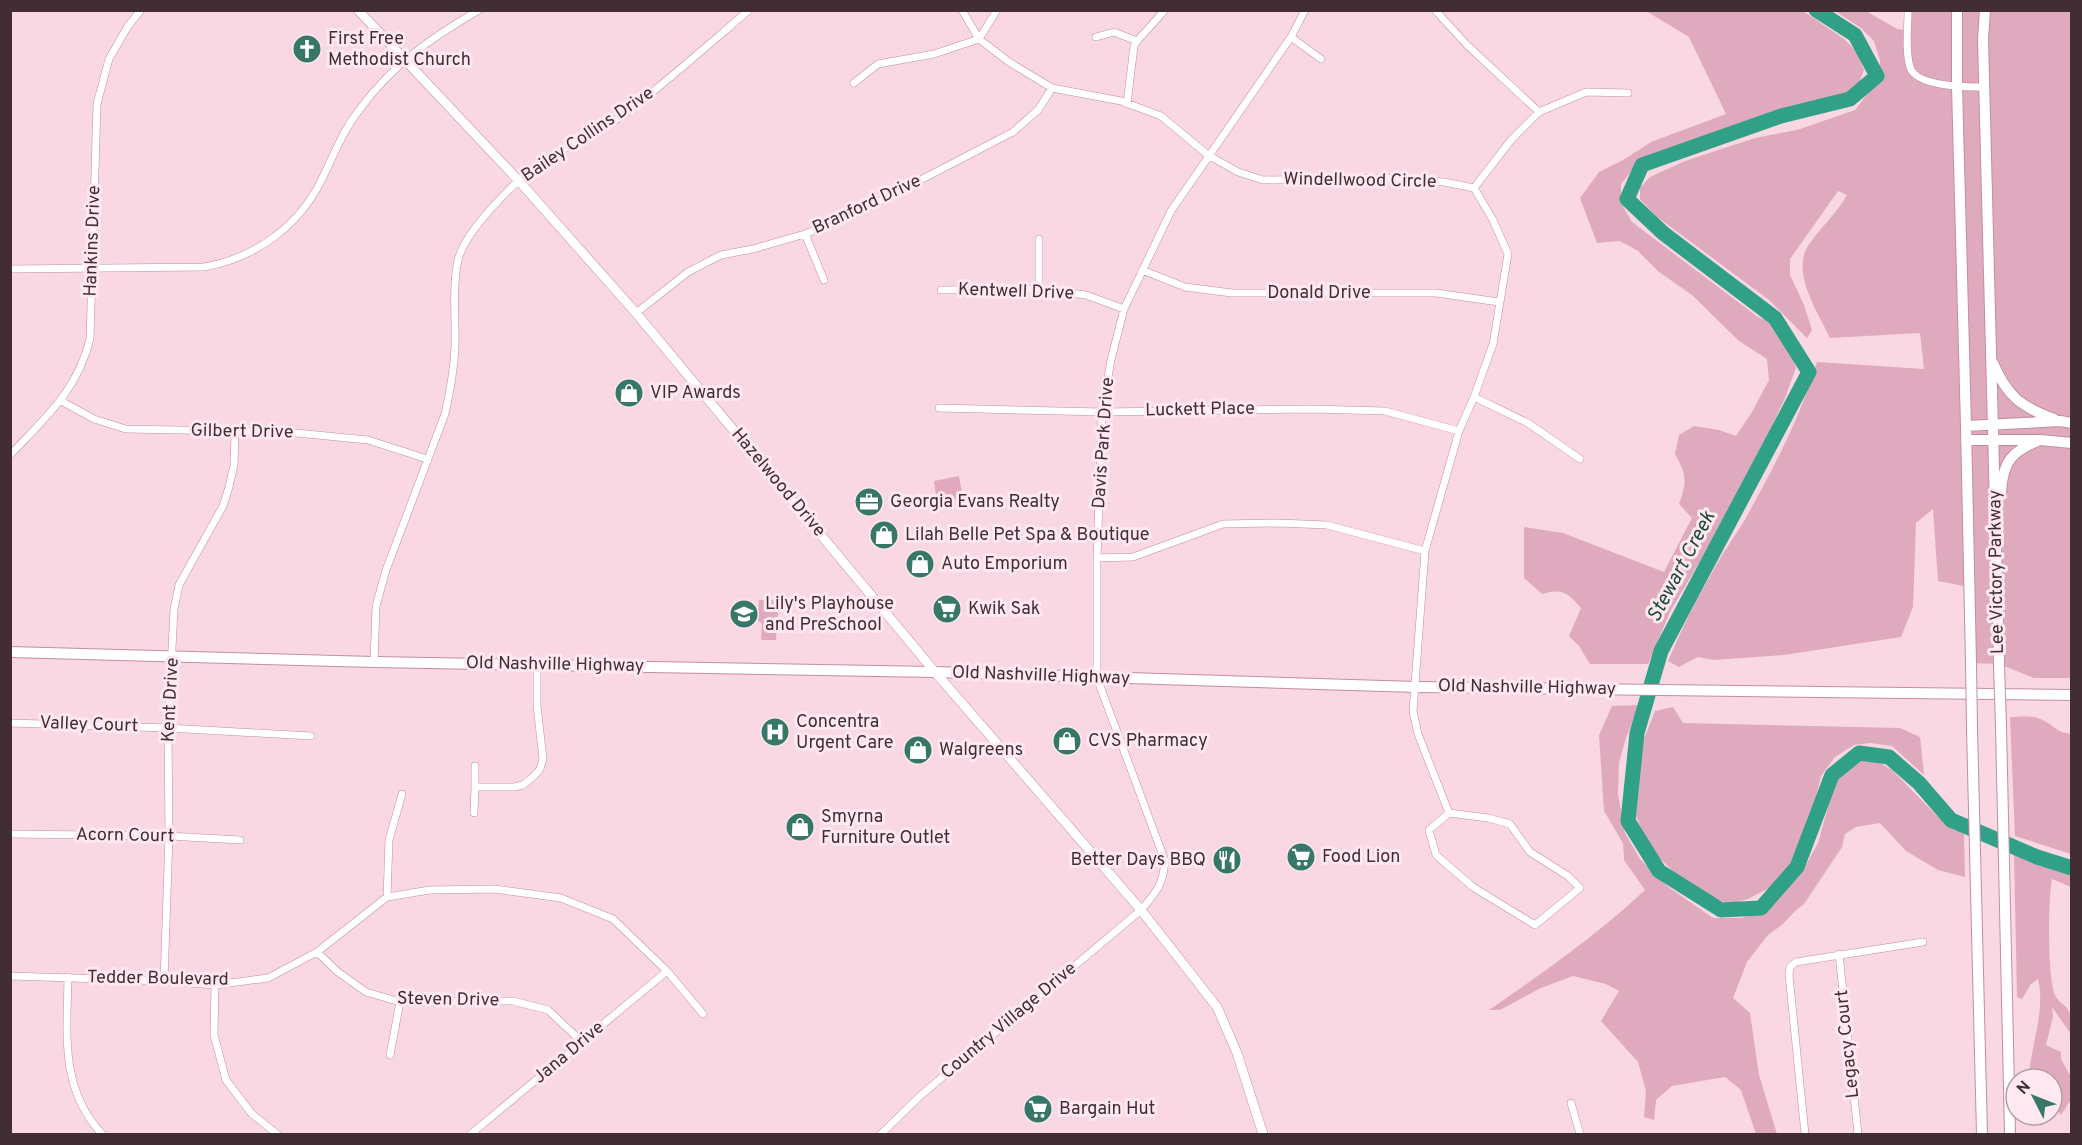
<svg xmlns="http://www.w3.org/2000/svg" width="2082" height="1145" font-family="Overpass,sans-serif">
<style>
.green{fill:#e0aabe}
.lines{fill:none;stroke-linecap:round;stroke-linejoin:round}
.river{stroke:#30a087;stroke-width:15}
.minor-casing{stroke:#c38ea2;stroke-width:8}
.tertiary-casing{stroke:#c38ea2;stroke-width:10}
.secondary-casing{stroke:#c38ea2;stroke-width:12}
.primary-casing{stroke:#c38ea2;stroke-width:12}
.minor{stroke:#fff;stroke-width:7}
.tertiary{stroke:#fff;stroke-width:9}
.secondary{stroke:#fff;stroke-width:10}
.primary{stroke:#fff;stroke-width:10}
.primary-bridge-casing{stroke:#c38ea2;stroke-width:12;stroke-linecap:butt}
.primary-bridge{stroke:#fff;stroke-width:10}
.labels{text-anchor:middle;dominant-baseline:central;stroke-width:6;stroke-linejoin:round;paint-order:stroke}
.poi-label{font-size:18px;fill:#432d35;stroke:#ffe8f0;text-anchor:start}
.street-label{font-size:18px;fill:#432d35;stroke:#ffe8f0}
.water-label{font-size:20px;font-style:italic;fill:#1b493e;stroke:#ffe8f0}
</style>
<rect width="100%" height="100%" fill="#f9d7e3"/>
<path class="green" d="M1646,11h157l41,28 13,13 7,18 -5,13 -15,12 -43,12 -38,8 -82,30 -44,19 -16,20v19l11,19 126,95 15,6 18,27 5,18 -11,30 -17,36 -58,110 -40,68 -22,52h-58l-11,-18 -10,-10 12,-28c-13,-15 -19,-20 -39,-14l-18,-16v-51l39,6 101,39 28,-54 -13,-14c8,-22 8,-29 -4,-50l4,-19 15,-9 25,4 17,6 16,-24 17,-32 -2,-21 -28,-18 -47,-46 -33,-23 -21,-21 -18,-10 -23,2 -17,-45 19,-26 26,-13 26,-17 75,-28 -37,-77z
M1835,11h31l31,18 11,1v-19h163v667h-37l-35,-14 -28,-1 -2,-76 -31,-6 -5,-72 -17,14 -3,84 -12,30 -117,18 -70,5 -16,-3 -19,10 -11,-6c13,-31 28,-61 45,-90 10,-19 23,-36 34,-55 27,-49 54,-100 70,-154l107,7 -4,-36 -90,5c-12,-26 -41,-67 -20,-95 12,-17 27,-30 37,-48l-9,-4 -48,68v16l14,30 8,25 -5,8 -38,-38 -113,-84 -16,-17v-11l10,-11 35,-16 70,-23 42,-8 58,-20 25,-32v-17l-6,-20 -13,-13z
M959,476l4,22 -26,5 -3,-22z
M759,600h20l-3,40h-15l1,-17 -4,-2z
M1639,705l-13,33 -7,25 -1,31 7,39 15,26 27,27 46,32h29l30,-14 29,-30 17,-31 18,-65 20,-18 17,-1 19,11 47,48 25,14 1,45 -27,-7 -32,-19 -26,-28 -24,4 -11,7 -3,13 -38,57 -10,8 -11,12 -15,11 -21,27 -14,36 17,15 9,62 18,59h-21l-15,-44 -16,-13 -53,9 -16,14 -2,20 -10,-3 2,-26 -8,-29 -37,-41 18,-30 -13,-7 -33,-8 -32,12 -41,22h-11c54,-37 108,-75 156,-120l-21,-30 -1,-17 -19,-32 -5,-76 13,-29z
M1673,707l10,16 217,5 20,9 4,38 -32,-29 -22,-3 -16,2 -19,12 -14,19 -6,24 -8,19 -6,27 -11,22 -17,18 -25,13 -18,5 -25,-9 -29,-21 -26,-25 -14,-33 6,-72 13,-33z
M2010,717c10,0 22,-2 30,2 13,5 17,14 31,15v120l-56,-18z
M2014,853l57,21v13l-19,-8c-4,19 -5,103 4,118 2,4 7,7 10,10 7,8 6,17 5,27l-19,-27 1,10 -7,28 15,7v7l10,18 1,21 -11,17 -9,-12v-24h-23c1,-33 17,-67 9,-100l-7,5 -9,15 -5,-2z"/>
<g class="lines">
<path class="river" d="M1816,10l39,25 22,41 -27,23 -69,17 -139,49 -15,34 36,34 112,85 34,54 -148,279 -24,82 -9,88 31,50 62,39 40,-2 36,-41 35,-92 27,-22 30,4 30,26 32,37 86,37 35,11"/>
<g class="minor-casing">
<path id="minor" d="M962,10l17,29 18,-29
M1435,10l32,35 72,67
M1908,10c0,18 -3,40 2,57 6,20 57,20 74,20
M1096,37l18,-5 23,9
M1291,37l30,22
M854,83l24,-19 56,-10 45,-15 30,23 43,26 69,13 40,15 47,39 30,17 25,8 134,-2 47,4 30,6 19,32 15,34 -15,90 -19,53 -15,34 -34,120 -12,160 5,23 31,79 -20,17 7,25 37,32 62,38 45,-37 -12,-12 -38,-24 -20,-28 -22,-6 -39,-5
M1127,104l7,-58 3,-5 28,-31
M1474,188l37,-48 28,-28 47,-20 42,1
M805,234l19,46
M1039,239v50
M10,269l194,-2c51,-9 94,-40 117,-86 12,-24 22,-51 39,-72 33,-45 71,-71 119,-99
M1142,270l43,17 47,6h204l63,9
M941,290l98,-1 47,6 38,14
M636,313l52,-41 33,-17 32,-6 52,-15 48,-19 160,-83 25,-22 14,-22
M1474,397l54,26 52,36
M61,401l33,18 32,10 160,3 82,8 59,19
M939,408l163,4 209,-3 74,2 74,20
M10,455c36,-38 67,-64 80,-116l7,-235 12,-45 19,-33 13,-16
M1097,558l36,-1 90,-33 55,-1 49,2 98,26
M374,662l2,-56 10,-36 59,-156c5,-22 9,-44 10,-67 1,-28 -3,-59 3,-87 8,-31 59,-81 85,-99 27,-17 57,-29 83,-48 42,-32 82,-68 123,-103
M10,723l158,5 143,8
M475,766v21h39l9,-2 11,-9 6,-7 3,-10 -6,-53v-41
M474,813l1,-26
M10,834l159,2 71,4
M387,897l2,-57 13,-46
M317,952l21,20 28,20 34,10 113,-1 35,9 34,32
M1839,954l19,180
M10,976l154,5 51,4 53,-7 49,-26 70,-55 43,-7 64,-1 67,9 52,21 54,52 36,43
M68,977c-1,58 -8,112 34,157
M164,981l5,-145 -1,-108 6,-119 5,-24 44,-79 6,-19 5,-22 1,-32
M215,985l-1,50 12,45 26,34 25,20
M390,1055l10,-53
M1571,1103l9,31
M471,1134l196,-163
M881,1134l39,-38 221,-186c15,-17 22,-25 24,-49l-68,-183v-120l5,-146 9,-52 13,-51 47,-98 120,-174 14,-27
M1805,1134l-16,-159 1,-8 6,-5 127,-20"/>
</g>
<g class="tertiary-casing">
<path id="tertiary" d="M358,10l161,171 117,132 299,359 206,238 76,97 20,46 26,81"/>
</g>
<g class="secondary-casing">
<path id="secondary" d="M10,652l364,10 561,10 481,15 656,8"/>
</g>
<g class="primary-casing">
<path id="primary" d="M1957,10v76l9,340 5,237
M1985,10l-2,29 16,625
M1993,363c14,33 28,44 61,56
M1966,426l94,-5 12,2
M1966,440h74l32,3
M2001,492c2,-31 11,-41 39,-52
M2001,727l9,407
M1972,729l10,405"/>
</g>
<use href="#minor" class="minor"/>
<use href="#tertiary" class="tertiary"/>
<use href="#secondary" class="secondary"/>
<use href="#primary" class="primary"/>
<g class="primary-bridge-casing">
<path id="primary-bridge" d="M1971,663l1,66
M1999,664l2,63"/>
</g>
<use href="#primary-bridge" class="primary-bridge"/>
</g>
<defs>
<g id="church-disc" transform="scale(1.5)"><circle r="9.5" fill="#367767" stroke="#ffe8f0"/><path d="M-1.2-6h2.4v3.5h3.3v2.4h-3.3V6h-2.4V-.1h-3.3v-2.4h3.3Z" fill="#fff"/></g>
<g id="shop-disc" transform="scale(1.5)"><circle r="9.5" fill="#367767" stroke="#ffe8f0"/><path d="M-5-2.5h2.3a2.7 3.5 0 0 1 5.4 0H5L5.5 6h-11ZM-1.5-2.5h3a1.5 2.3 0 0 0-3 0Z" fill="#fff"/></g>
<g id="office-disc" transform="scale(1.5)"><circle r="9.5" fill="#367767" stroke="#ffe8f0"/><path d="M-6-3h4V-5.5h4V-3h4V5H-6ZM-1-4.5V-3h2v-1.5ZM-6 0V1H6V0Z" fill="#fff"/></g>
<g id="supermarket-disc" transform="scale(1.5)"><circle r="9.5" fill="#367767" stroke="#ffe8f0"/><path d="M-6-5.5h2.5l.6 2H6L4.5 2H-2.5L-4.4-4H-6ZM-1.5 3.2a1.3 1.3 0 1 0 .1 0ZM3 3.2a1.3 1.3 0 1 0 .1 0Z" fill="#fff"/></g>
<g id="school-disc" transform="scale(1.5)"><circle r="9.5" fill="#367767" stroke="#ffe8f0"/><path d="M0-5L7-2L0 1L-7-2ZM-4 1L0 2.5L4 1V4Q0 6-4 4Z" fill="#fff"/></g>
<g id="hospital-disc" transform="scale(1.5)"><circle r="9.5" fill="#367767" stroke="#ffe8f0"/><path d="M-5-5h3v3.5h4V-5h3V5h-3V1.5h-4V5h-3Z" fill="#fff"/></g>
<g id="restaurant-disc" transform="scale(1.5)"><circle r="9.5" fill="#367767" stroke="#ffe8f0"/><path d="M-5-6h1v4h1v-4h1v4h1v-4h1v5L-1.5 .5V6h-2V.5L-5-1ZM5-6V6H3V1.5H1.5Q1.5-4 5-6Z" fill="#fff"/></g>
</defs>
<g fill-rule="evenodd">
<use href="#church-disc" x="307" y="49"/>
<use href="#shop-disc" x="629" y="393"/>
<use href="#office-disc" x="869" y="502"/>
<use href="#shop-disc" x="884" y="535"/>
<use href="#shop-disc" x="920" y="564"/>
<use href="#supermarket-disc" x="947" y="609"/>
<use href="#school-disc" x="744" y="614"/>
<use href="#hospital-disc" x="775" y="732"/>
<use href="#shop-disc" x="1067" y="741"/>
<use href="#shop-disc" x="918" y="750"/>
<use href="#shop-disc" x="800" y="827"/>
<use href="#supermarket-disc" x="1301" y="857"/>
<use href="#restaurant-disc" x="1227" y="860"/>
<use href="#supermarket-disc" x="1038" y="1109"/>
</g>
<g class="labels">
<g class="poi-label">
<text x="328" y="39">First Free<tspan x="328" dy="21">Methodist Church</tspan></text>
<text x="650" y="393">VIP Awards</text>
<text x="890" y="502">Georgia Evans Realty</text>
<text x="905" y="535">Lilah Belle Pet Spa &amp; Boutique</text>
<text x="941" y="564">Auto Emporium</text>
<text x="765" y="604">Lily's Playhouse<tspan x="765" dy="21">and PreSchool</tspan></text>
<text x="968" y="609">Kwik Sak</text>
<text x="796" y="722">Concentra<tspan x="796" dy="21">Urgent Care</tspan></text>
<text x="1088" y="741">CVS Pharmacy</text>
<text x="939" y="750">Walgreens</text>
<text x="821" y="817">Smyrna<tspan x="821" dy="21">Furniture Outlet</tspan></text>
<text x="1322" y="857">Food Lion</text>
<text x="1206" y="860" text-anchor="end">Better Days BBQ</text>
<text x="1059" y="1109">Bargain Hut</text>
</g>
<g class="street-label">
<text transform="translate(588 135) rotate(-34)">Bailey Collins Drive</text>
<text transform="translate(1360 181) rotate(1)">Windellwood Circle</text>
<text transform="translate(867 205) rotate(-25)">Branford Drive</text>
<text transform="translate(93 241) rotate(-88)">Hankins Drive</text>
<text transform="translate(1016 292) rotate(2)">Kentwell Drive</text>
<text x="1319" y="293">Donald Drive</text>
<text transform="translate(1200 410) rotate(-1)">Luckett Place</text>
<text transform="translate(242 432) rotate(1)">Gilbert Drive</text>
<text transform="translate(1104 443) rotate(-86)">Davis Park Drive</text>
<text transform="translate(778 483) rotate(50)">Hazelwood Drive</text>
<text transform="translate(1997 572) rotate(-91)">Lee Victory Parkway</text>
<text transform="translate(555 665) rotate(1)">Old Nashville Highway</text>
<text transform="translate(1041 676) rotate(2)">Old Nashville Highway</text>
<text transform="translate(1527 688) rotate(1)">Old Nashville Highway</text>
<text transform="translate(171 700) rotate(-87)">Kent Drive</text>
<text transform="translate(89 725) rotate(2)">Valley Court</text>
<text transform="translate(125 836) rotate(1)">Acorn Court</text>
<text transform="translate(158 979) rotate(1)">Tedder Boulevard</text>
<text transform="translate(448 1000) rotate(1)">Steven Drive</text>
<text transform="translate(1009 1021) rotate(-40)">Country Village Drive</text>
<text transform="translate(1848 1044) rotate(-96)">Legacy Court</text>
<text transform="translate(569 1053) rotate(-40)">Jana Drive</text>
</g>
<g class="water-label">
<text transform="translate(1682 567) rotate(-62)">Stewart Creek</text>
</g>
</g>
<rect width="2082" height="1145" fill="none" stroke="#432d35" stroke-width="24"/>
<g transform="translate(2034 1097) rotate(312)"><circle r="28" fill="#ffe8f0" stroke="#b49da5" stroke-width="1.5"/>
<path d="M0-4.5L10 22L0 15L-10 22Z" fill="#367767"/>
<text y="-9" font-size="16" font-weight="bold" text-anchor="middle" fill="#432d35">N</text>
</g>
</svg>
